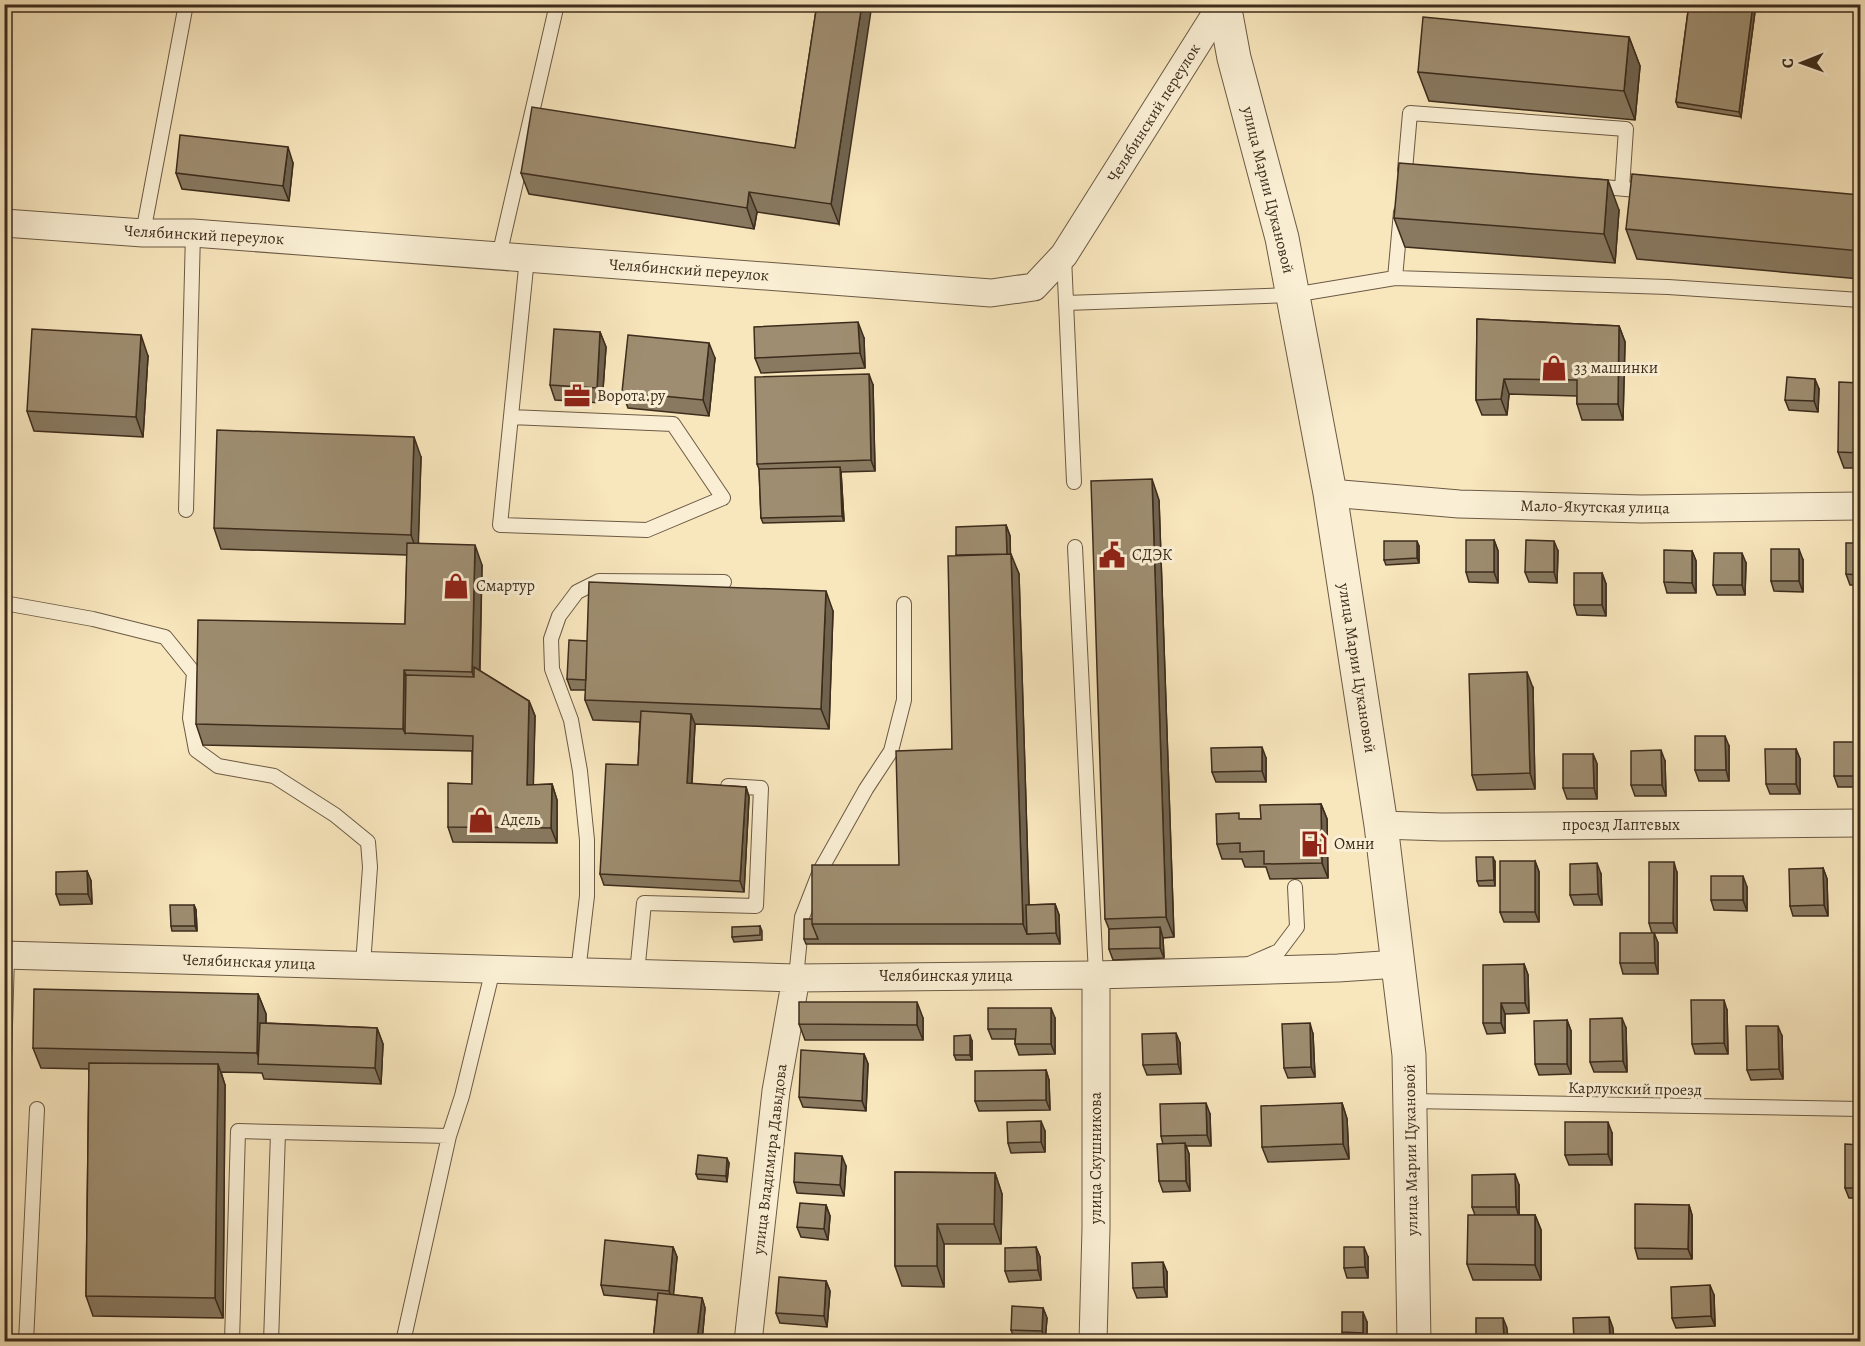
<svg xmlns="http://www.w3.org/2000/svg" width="1865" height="1346" font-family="Alegreya,serif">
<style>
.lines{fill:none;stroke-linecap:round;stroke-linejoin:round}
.service-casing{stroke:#6c5a44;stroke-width:16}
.minor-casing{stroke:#6c5a44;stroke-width:29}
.tertiary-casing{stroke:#6c5a44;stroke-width:35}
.service{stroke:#faefd4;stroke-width:14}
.minor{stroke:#faefd4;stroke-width:27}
.tertiary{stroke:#faefd4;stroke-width:33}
.wall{fill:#887960;stroke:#3d2c1c;stroke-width:1.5}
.shaded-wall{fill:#6f634e;stroke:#3d2c1c;stroke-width:1.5}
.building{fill:#9e8d70;stroke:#3d2c1c;stroke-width:1.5}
.labels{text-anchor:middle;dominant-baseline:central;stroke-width:6;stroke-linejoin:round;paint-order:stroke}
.street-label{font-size:16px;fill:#3d2c1c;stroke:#faefd4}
.poi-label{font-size:16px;fill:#3d2c1c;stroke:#faefd4;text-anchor:start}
</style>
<rect width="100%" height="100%" fill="#f8e6bd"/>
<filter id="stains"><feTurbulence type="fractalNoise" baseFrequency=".00333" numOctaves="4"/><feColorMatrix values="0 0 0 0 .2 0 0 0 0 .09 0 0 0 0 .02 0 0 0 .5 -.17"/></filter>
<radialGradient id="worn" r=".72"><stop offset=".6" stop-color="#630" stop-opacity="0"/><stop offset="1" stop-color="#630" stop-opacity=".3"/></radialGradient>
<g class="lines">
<g class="service-casing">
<path id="service" d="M1405,170l5,-57 216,16 -4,59
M1592,186l56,5
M143,233l43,-229
M499,256l58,-252
M1064,257l10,225
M1395,278l6,-66
M1066,303l227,-8 102,-17 273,9 192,13
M511,417l162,7 50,74 -76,32 -147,-5 27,-267
M186,510l7,-277
M1075,547l21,428
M4,603l89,16 72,18 29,36 -4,45 6,32 22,16 56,10 61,39 33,27 2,25 -7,98
M1249,964l30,-13 18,-24 -2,-40
M578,972l9,-76v-56l-7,-69 -9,-51 -19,-51 -1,-30 8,-23 18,-24 22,-11 125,1
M637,973l7,-70 112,3 5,-118 -33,-2
M796,978l6,-61 18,-46 46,-82 25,-38 13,-51v-96
M4,1061l3,-105
M1410,1101l450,8
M26,1342l11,-233
M232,1342l6,-211 211,5
M271,1342l7,-209
M403,1342l46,-206 13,-40 31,-127"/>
</g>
<g class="minor-casing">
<path id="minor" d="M4,223l139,10h50l798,60 43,-6 30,-32 158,-251
M1330,493l129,11 182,5 219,-3
M1381,825l61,2 418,-4
M4,955l792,23 300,-3 242,-7 60,-4
M748,1342l28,-251 20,-113
M1093,1342l3,-114v-253"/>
</g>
<g class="tertiary-casing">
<path id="tertiary" d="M1224,4l10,54 48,180 48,255 51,332 28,230 5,287"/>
</g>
<use href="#service" class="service"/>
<use href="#minor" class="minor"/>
<use href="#tertiary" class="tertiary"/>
</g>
<path class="wall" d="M817,4l22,220 -82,-12 -3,17 -225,-35 -8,-21 274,-25z
M1689,4h67l-15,113 -63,-10 -2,-5z
M1629,37l11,29 -5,54 -206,-19 -11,-29z
M293,163l-4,38 -107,-12 -6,-16z
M1860,195v84l-223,-20 -11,-30z
M1619,210l-4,53 -210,-16 -11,-29z
M1477,319l142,7 6,16 -2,78h-41l-5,-16v-8l-68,-2 -2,21h-25l-6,-15z
M600,332l6,15 -4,56 -47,-3 -5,-15z
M864,338l1,30 -104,5 -6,-15z
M148,356l-5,81 -109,-6 -7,-20z
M715,358l-6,58 -81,-8 -6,-16z
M1860,383v85h-16l-6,-16z
M873,385l2,86 -34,1 3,49 -81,2 -2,-5 -2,-49 -2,-5z
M1819,389l-1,23 -29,-2 -4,-10z
M421,457l-3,86 64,22 -2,106 49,30 6,15 -2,69 19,-1 5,16v43l-104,-1 -5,-15 24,-43v-33l-269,-6 -7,-21 209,-100 2,-69 -186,-6 -7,-21z
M1159,500l15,437 -11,1 1,20 -51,2 -4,-11v-20l-4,-10z
M1006,525l4,11v18l9,20 10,331 26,-1 4,11 1,29h-254l-2,-5 8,-20 87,-54 53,-116 4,-194z
M1494,540l4,11v32l-29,-1 -3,-10z
M1860,543v42h-10l-4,-11z
M1419,546v17l-33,2 -2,-5z
M1558,551l-1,32 -28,-1 -4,-10z
M1692,551l4,10v32h-29l-3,-11z
M1803,560v32l-29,-1 -3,-10z
M1746,563l-1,32h-28l-4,-10z
M1602,573l4,11v32l-29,-1 -3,-10z
M833,611l-4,118 -134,-5 -3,60 54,3 3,10 -5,95 -140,-7 -4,-11 38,-109 2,-43 -47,-2 -8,-20 1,-10h-15l-4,-11 20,-38z
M1533,688l2,101 -58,1 -5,-15z
M1860,742v45h-22l-4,-11z
M1729,746v35h-30l-4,-11z
M1796,749l4,10v35h-30l-4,-10z
M1593,754l4,10v35h-30l-4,-11z
M1266,758v24h-50l-4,-10z
M1665,761l1,35h-31l-4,-11z
M1321,804l6,15 1,59 -58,1 -4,-12h-21l-3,-8h-20l-5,-15 24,-25h20z
M1535,861l4,11v50h-35l-4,-10z
M1495,862v24h-16l-2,-5z
M1823,868l4,11 1,37h-35l-3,-10z
M87,871l4,10 1,23 -32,1 -4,-11z
M1677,873v60h-23l4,10v31h-35l-3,-11 32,-30 -3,-10z
M1601,874l1,31h-28l-4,-10z
M1747,887v24l-33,-1 -3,-10z
M194,905l2,5 1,21h-25l-1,-5z
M760,926l2,5v9l-28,2 -2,-5z
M1524,964l4,11 1,38 -24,1v19l-18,1 -4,-11z
M258,994l8,20v9l111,5 6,16 -2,40 -117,-5 -2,-6 -41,-1 4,13 -2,233 -130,-2 -7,-20 3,-227 -48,-1 -8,-20z
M1727,1010l1,44h-33l-3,-10z
M923,1018v22h-118l-6,-16z
M1055,1018v36l-36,1 -4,-11v-5h-23l-4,-10z
M1567,1020l4,11v43l-32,1 -4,-11z
M1626,1028l1,44h-33l-4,-10z
M1313,1034l2,43 -27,1 -4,-10z
M1782,1036l1,43 -32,1 -4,-10z
M972,1041v19h-16l-2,-5z
M1180,1043l1,31 -34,1 -4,-10z
M864,1054l4,10 -2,47 -63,-4 -4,-10z
M1046,1070l3,10 1,30 -71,1 -4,-10z
M1342,1103l5,16 2,40 -81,3 -6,-15z
M1210,1114l1,32h-25l3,8 1,37 -27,1 -4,-11 4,-37 -2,-8z
M1045,1131v21l-34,1 -3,-10z
M1612,1133v32h-43l-4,-10z
M1860,1145v53h-11l-4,-10z
M729,1163l-2,19 -29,-3 -2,-5z
M846,1166l-2,30 -47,-3 -3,-11z
M895,1172l100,1 7,21 -1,50h-57v43l-42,-1 -7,-20z
M1519,1185v30h16l6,15v50h-68l-6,-16 8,-49 -3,-8z
M4,1195l6,6 -1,14h-5z
M826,1205l4,11 -2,24 -27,-3 -4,-10z
M1689,1205l3,10v44h-54l-3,-11z
M673,1247l4,10 -4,38 29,3 3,10 -3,33h-49l4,-41 -53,-5 -3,-10z
M1036,1247l4,10 1,23 -32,2 -4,-11z
M1368,1257v21h-21l-3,-10z
M1167,1272v25l-30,1 -4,-10z
M826,1281l4,10 -3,36 -47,-4 -4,-10z
M1860,1285v31l-4,-10z
M1714,1295l1,31 -39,2 -4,-10z
M1043,1308l4,10 -2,23 -30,-1 -4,-10z
M1367,1322v19h-22l-3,-9z"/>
<path class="shaded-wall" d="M862,4h10l-33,220 -8,-20z
M1753,4h3l-15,113 -2,-5z
M1629,37l11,29 -5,54 -11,-29z
M288,147l5,16 -4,38 -6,-15z
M1608,180l11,30 -4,53 -11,-29z
M749,192l8,20 -3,17 -7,-21z
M858,322l6,16 1,30 -5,-15z
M1619,326l6,16 -2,78 -5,-16z
M600,332l6,15 -4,56 -5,-15z
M141,335l7,21 -5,81 -7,-20z
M709,343l6,15 -6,58 -6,-16z
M869,374l4,11 2,86 -4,-11z
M1504,379l5,15 -2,21 -6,-16z
M1815,379l4,10 -1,23 -4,-11z
M414,437l7,20 -3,98 -7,-20z
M4,450l2,19 -2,-6z
M840,467l1,5 3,49 -2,-5z
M1152,479l7,21 15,437 -8,-20z
M1006,525l4,11 1,38 -4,-10z
M1494,540l4,11v32l-4,-11z
M1417,541l2,5v17l-2,-5z
M1554,541l4,10 -1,32 -3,-11z
M475,545l7,20 -3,127 -7,-20z
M1799,549l4,11v32l-4,-11z
M1692,551l4,10v32l-4,-10z
M1742,553l4,10 -1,32 -3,-10z
M1011,554l8,20 11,360h-3l-4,-10z
M1602,573l4,11v32l-4,-11z
M826,591l7,20 -4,118 -8,-20z
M404,670l8,21 -7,42 -2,-4z
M1527,672l6,16 2,101 -5,-16z
M529,701l6,15 -2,84 -6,-15z
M691,714l4,10 -4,70 -4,-11z
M1725,736l4,10v35l-3,-11z
M1262,747l4,11v24l-4,-11z
M1796,749l4,10v35l-4,-10z
M1661,750l4,11 1,35 -4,-11z
M1593,754l4,10v35l-3,-11z
M552,784l5,16v43l-6,-15z
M746,787l3,10 -5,95 -4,-11z
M1321,804l6,15 1,59 -6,-15z
M1493,857l2,5v24l-1,-6z
M1535,861l4,11v50l-4,-10z
M1674,862l3,11v60l-4,-10z
M1597,863l4,11 1,31 -4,-11z
M1823,868l4,11 1,37 -4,-11z
M87,871l4,10 1,23 -4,-10z
M1743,876l4,11v24l-4,-11z
M1055,904l4,11 1,29 -4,-11z
M194,905l2,5 1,21 -2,-5z
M1160,927l3,11 1,20 -4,-10z
M1654,933l4,10v31l-3,-11z
M1524,964l4,11 1,38 -4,-10z
M258,994l8,20 -1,50h-4l-4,-11z
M1724,1000l3,10 1,44 -4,-11z
M917,1002l6,16v22l-6,-15z
M1501,1003l4,11v19l-4,-10z
M1051,1008l4,10v36l-4,-10z
M1622,1018l4,10 1,44 -4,-11z
M1567,1020l4,11v43l-4,-10z
M1310,1023l3,11 2,43 -4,-10z
M1778,1026l4,10 1,43 -4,-10z
M377,1028l6,16 -2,40 -6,-16z
M1176,1033l4,10 1,31 -3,-10z
M970,1035l2,6v19l-2,-5z
M864,1054l4,10 -2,47 -4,-10z
M218,1064l7,21 -2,233 -8,-20z
M1046,1070l3,10 1,30 -4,-10z
M1206,1103l4,11 1,32 -4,-11z
M1342,1103l5,16 2,40 -6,-15z
M1041,1121l4,10v21l-4,-10z
M1608,1122l4,11v32l-4,-11z
M1185,1143l4,11 1,37 -4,-10z
M842,1156l4,10 -2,30 -4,-11z
M727,1158l2,5 -2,19 -1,-6z
M995,1173l7,21 -1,50 -7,-20z
M1515,1174l4,11v32l-3,-10z
M8,1196l2,5 -1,14 -1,-5z
M826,1205l4,11 -2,24 -4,-11z
M1689,1205l3,10v44l-4,-10z
M1535,1215l6,15v50l-6,-15z
M937,1224l7,20v43l-7,-21z
M673,1247l4,10 -4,44 -4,-10z
M1036,1247l4,10 1,23 -3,-10z
M1364,1247l4,10v21l-3,-11z
M1163,1262l4,10v25l-3,-10z
M826,1281l4,10 -3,36 -3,-11z
M1710,1285l4,10 1,31 -4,-10z
M702,1298l3,10 -3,33h-5z
M1043,1308l4,10 -2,23 -3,-10z
M1363,1312l4,10v19l-4,-8z
M1609,1317l4,11 1,13h-4z
M1503,1318l4,10 1,13h-4z"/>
<path class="building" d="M817,4h45l-31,200 -82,-12 -2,16 -226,-35 11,-66 263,41z
M1689,4h64l-14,108 -63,-10z
M1423,17l206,20 -5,54 -206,-19z
M180,135l108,12 -5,39 -107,-13z
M1399,163l209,17 -4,54 -210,-16z
M1632,174l228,21v56l-234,-22z
M1477,319l142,7 -1,78h-41v-24l-73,-1 -3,20 -25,1z
M858,322l2,31 -105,5 -1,-31z
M32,329l109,6 -5,82 -109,-6z
M554,329l46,3 -3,56 -47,-3z
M628,335l81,8 -6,57 -81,-8z
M869,374l2,86 -114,4 -2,-87z
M1787,377l28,2 -1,22 -29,-1z
M1839,382l21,1v70l-22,-1z
M217,430l197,7 -3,98 -197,-7z
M840,467l2,49 -81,2 -2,-49z
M1152,479l14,438 -61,2 -14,-438z
M1006,525l1,29 -51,1v-28z
M1466,540h28v32h-28z
M1526,540l28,1v31h-29z
M1384,541h33v17l-33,2z
M407,543l68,2 -3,127 -68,-2 -1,59 -207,-5 2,-104 207,4z
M1846,543h14v32l-14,-1z
M1771,549h28v32h-28z
M1664,550l28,1v32l-28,-1z
M1714,553h28v32h-29z
M1011,554l12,370h-211v-59h87l-3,-114 56,-2 -4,-193z
M1574,573h28v32h-28z
M589,582l237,9 -5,118 -236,-9z
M569,640l18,1 -1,39 -19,-1z
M474,667l55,34 -2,84 25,-1 -1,44 -103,-1v-44l24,1 1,-48 -68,-3 1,-58 68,2z
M1527,672l3,101 -58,2 -3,-101z
M641,711l50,3 -4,69 59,4 -6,94 -140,-7 6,-110 32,1z
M1695,736h30l1,34h-31z
M1834,742h26v34h-26z
M1262,747v24l-50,1 -1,-24z
M1765,749h31v35h-30z
M1661,750l1,35h-31v-34z
M1563,754h30l1,34h-31z
M1321,804l1,59 -58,1v-13l-24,1v-9l-23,1 -1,-30 23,-1v6h22l-1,-14z
M1476,857h17l1,23 -17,1z
M1500,861h35v51h-35z
M1649,862h25l-1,61h-24z
M1597,863l1,31 -28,1v-31z
M1823,868l1,37 -34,1 -1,-37z
M87,871l1,23h-32v-22z
M1711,876h32v24h-32z
M1055,904l1,29 -29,1 -1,-29z
M170,905h24l1,21h-24z
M804,919h8v5l6,15h-14z
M760,926v9l-28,2v-10z
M1160,927v21l-51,1v-20z
M1620,933h34l1,30h-35z
M1524,964l1,39h-24v20h-18v-58z
M34,989l224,5 -1,59 -224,-5z
M1691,1000h33v43l-32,1z
M799,1002h118v23l-118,-1z
M988,1008h63v36h-36l1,-15h-28z
M1622,1018l1,43 -33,1v-43z
M1567,1020v44h-32l-1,-43z
M260,1023l117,5 -2,40 -117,-4z
M1310,1023l1,44 -27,1 -2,-44z
M1746,1026h32l1,43 -32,1z
M1176,1033l2,31 -35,1 -1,-31z
M970,1035v20h-16v-19z
M801,1050l63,4 -2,47 -63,-4z
M89,1063l129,1 -3,234 -129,-2z
M1046,1070v30l-71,1v-30z
M1206,1103l1,32 -46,1 -1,-32z
M1342,1103l1,41 -81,3 -1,-41z
M1041,1121v21l-33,1 -1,-21z
M1565,1122h43v32l-43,1z
M1185,1143l1,38h-27l-2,-37z
M1845,1144l15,1v43h-15z
M795,1153l47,3 -2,29 -46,-3z
M698,1155l29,3 -1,18 -30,-2z
M895,1172l100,1 -1,51h-57v42h-42z
M1515,1174l1,33h-44v-32z
M4,1195l4,1v14h-4z
M800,1203l26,2 -2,24 -27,-2z
M1635,1204l54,1 -1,44 -53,-1z
M1468,1215h67v50l-68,-1z
M605,1240l68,7 -4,44 -68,-6z
M1036,1247l2,23 -33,1v-23z
M1344,1247h20l1,20 -21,1z
M1163,1262l1,25 -31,1 -1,-25z
M779,1277l47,4 -2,35 -48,-3z
M1710,1285l1,31 -39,2 -1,-31z
M1856,1285h4v21h-4z
M658,1293l44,5 -5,43h-44z
M1012,1306l31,2 -1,23 -31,-1z
M1342,1312h21v21l-21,-1z
M1609,1317l1,24h-36l-1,-23z
M1476,1318h27l1,23h-28z"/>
<defs>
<g id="shop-bare" transform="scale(2.07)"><path d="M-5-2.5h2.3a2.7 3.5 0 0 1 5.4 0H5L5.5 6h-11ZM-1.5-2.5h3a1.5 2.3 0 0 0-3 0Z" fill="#8f2418" stroke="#faefd4" stroke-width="2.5" paint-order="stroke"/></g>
<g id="office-bare" transform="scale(2.07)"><path d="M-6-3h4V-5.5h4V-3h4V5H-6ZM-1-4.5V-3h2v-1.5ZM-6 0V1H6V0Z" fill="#8f2418" stroke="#faefd4" stroke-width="2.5" paint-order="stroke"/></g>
<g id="civic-bare" transform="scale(2.07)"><path d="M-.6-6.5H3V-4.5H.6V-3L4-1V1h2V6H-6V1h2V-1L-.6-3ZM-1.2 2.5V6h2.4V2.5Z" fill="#8f2418" stroke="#faefd4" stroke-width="2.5" paint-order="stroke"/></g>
<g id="fuel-bare" transform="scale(2.07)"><path d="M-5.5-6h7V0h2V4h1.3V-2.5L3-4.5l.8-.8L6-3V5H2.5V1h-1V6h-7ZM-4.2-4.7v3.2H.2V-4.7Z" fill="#8f2418" stroke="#faefd4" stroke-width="2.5" paint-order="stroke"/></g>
</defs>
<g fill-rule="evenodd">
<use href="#shop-bare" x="1554" y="368"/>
<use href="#office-bare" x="577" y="396"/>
<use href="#civic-bare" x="1112" y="555"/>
<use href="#shop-bare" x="456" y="586"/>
<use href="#shop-bare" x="481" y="820"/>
<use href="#fuel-bare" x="1314" y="844"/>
</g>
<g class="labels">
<g class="street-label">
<text transform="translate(1154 113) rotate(-58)">Челябинский переулок</text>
<text transform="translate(1268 190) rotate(76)">улица Марии Цукановой</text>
<text transform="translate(204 235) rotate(3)">Челябинский переулок</text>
<text transform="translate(689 270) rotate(4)">Челябинский переулок</text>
<text transform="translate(1595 507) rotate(1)">Мало-Якутская улица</text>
<text transform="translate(1357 668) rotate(81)">улица Марии Цукановой</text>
<text x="1621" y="825">проезд Лаптевых</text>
<text transform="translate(249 962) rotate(2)">Челябинская улица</text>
<text x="946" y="976">Челябинская улица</text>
<text transform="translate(1635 1089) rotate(1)">Карлукский проезд</text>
<text transform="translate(1411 1150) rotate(-91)">улица Марии Цукановой</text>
<text transform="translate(1096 1158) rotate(-90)">улица Скушникова</text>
<text transform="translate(770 1159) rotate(-83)">улица Владимира Давыдова</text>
</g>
<g class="poi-label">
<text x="1574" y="368">33 машинки</text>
<text x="597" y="396">Ворота.ру</text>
<text x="1132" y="555">СДЭК</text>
<text x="476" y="586">Смартур</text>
<text x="501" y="820">Адель</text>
<text x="1334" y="844">Омни</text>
</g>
</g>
<rect width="1865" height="1346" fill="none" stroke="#f8e6bd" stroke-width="24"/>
<rect x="6" y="6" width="1853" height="1334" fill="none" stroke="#3d2c1c" stroke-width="3"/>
<rect x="12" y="12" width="1841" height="1322" fill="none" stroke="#3d2c1c" stroke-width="1.5"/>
<g transform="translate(1802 63) rotate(269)" stroke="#faefd4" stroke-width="4.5" paint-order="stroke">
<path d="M0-4.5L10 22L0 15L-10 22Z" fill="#3d2c1c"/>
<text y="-9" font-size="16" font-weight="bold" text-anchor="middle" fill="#3d2c1c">С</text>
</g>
<rect width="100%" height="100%" filter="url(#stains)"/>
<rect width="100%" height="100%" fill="url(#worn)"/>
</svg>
